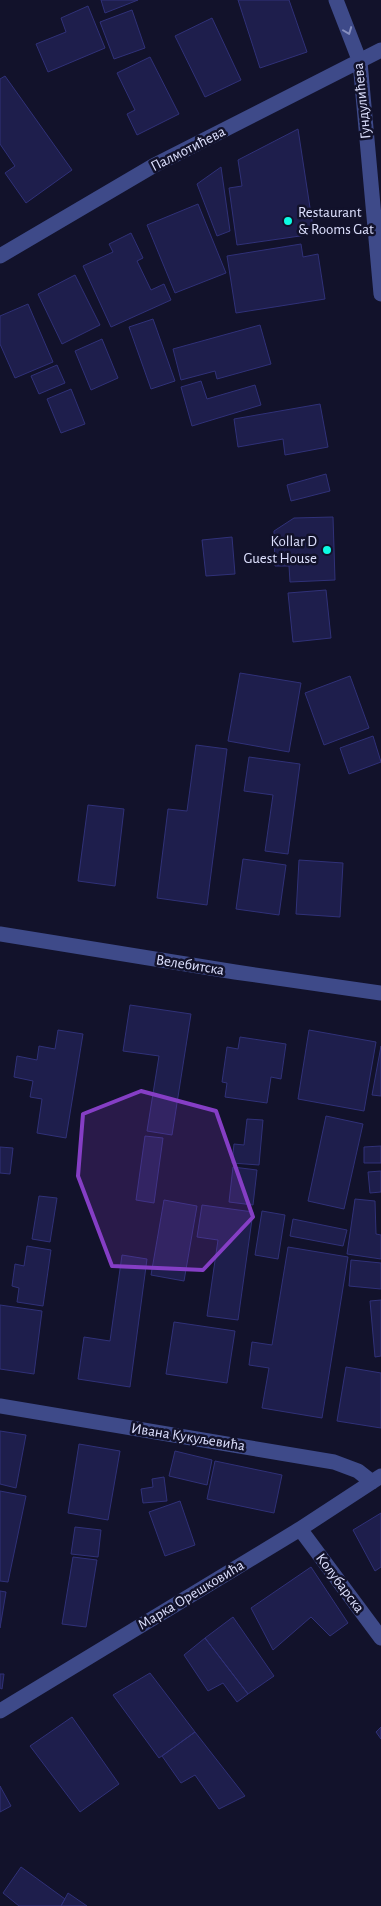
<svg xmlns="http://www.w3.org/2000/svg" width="381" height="1906" font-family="'Alegreya Sans',sans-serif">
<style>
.building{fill:#1e1e4c;stroke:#303178}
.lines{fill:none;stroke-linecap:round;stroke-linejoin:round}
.minor{stroke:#3e4a89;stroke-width:15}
.oneway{stroke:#868ebe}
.marked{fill:#853ec5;fill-opacity:0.2;stroke:#853ec5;stroke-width:4;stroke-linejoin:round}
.poi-dot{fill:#0cfbe3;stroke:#12122b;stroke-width:2}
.labels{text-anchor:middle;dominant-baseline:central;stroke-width:5;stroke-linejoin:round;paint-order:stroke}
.street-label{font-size:15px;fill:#dde0fe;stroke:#12122b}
.poi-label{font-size:15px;fill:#dde0fe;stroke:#12122b;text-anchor:start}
</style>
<rect width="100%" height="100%" fill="#12122b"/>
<path class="building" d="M101,0h37l-33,13z
M238,0h51l18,52 -47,16z
M88,6l17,42 -57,24 -12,-28 30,-12 -5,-14z
M132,10l13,38 -31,11 -14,-37z
M212,18l29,62 -36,17 -30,-61z
M150,57l29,57 -42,21 -10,-21 8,-4 -18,-37z
M5,76l67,94 -46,33 -21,-30 10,-7 -15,-22v-65z
M298,129l16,105 -77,11 -8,-57 13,-2 -4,-26z
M221,167l9,64 -13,5 -20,-52z
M198,204l28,69 -51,20 -28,-68z
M131,233l12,25 -6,3 14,29 13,-6 7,16 -60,27 -28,-61 30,-14 -4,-8z
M301,244l2,13 15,-3 7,45 -89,14 -9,-57z
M75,275l25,50 -38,19 -24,-50z
M28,304l25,58 -38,16 -15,-34v-28z
M153,319l22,62 -24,8 -22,-62z
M260,325l11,39 -54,15 -2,-8 -34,9 -8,-31z
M102,339l16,39 -27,12 -16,-39z
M57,365l8,18 -26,11 -8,-18z
M201,381l6,18 48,-14 6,20 -69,21 -11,-39z
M71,389l14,35 -24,9 -14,-34z
M320,404l8,43 -43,8 -2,-16 -45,8 -4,-28z
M326,474l4,17 -39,10 -4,-16z
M333,517l2,63 -45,2 -1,-16h-14l-1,-35 20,-13z
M232,537l3,37 -29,2 -4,-36z
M326,590l5,48 -38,4 -5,-49z
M240,673l61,10 -12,69 -61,-11z
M350,676l19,52 -45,17 -19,-52z
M373,736l8,26 -32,12 -9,-26z
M196,745l31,4 -20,156 -50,-7 11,-89 19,2z
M249,757l51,7 -12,90 -23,-3 8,-56 -29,-4z
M88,805l36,4 -9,77 -37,-5z
M243,859l43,6 -7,50 -43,-6z
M299,860l44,3 -3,54 -44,-3z
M130,1005l61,9 -19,121 -25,-4 12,-75 -36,-5z
M58,1030l25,4 -17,104 -29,-5 5,-34 -12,-2 3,-16 -19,-4 3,-21 20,4 2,-14 16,3z
M309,1030l67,12 -12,69 -66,-12z
M240,1037l46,7 -5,35 -10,-2 -4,26 -42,-6 2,-14 -5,-1 5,-35 11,2z
M381,1046v50l-9,-1z
M326,1116l37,8 -19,85 -36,-8z
M247,1119l16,1 -4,45 -27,-2 2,-19 10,1z
M145,1136l18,2 -9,65 -18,-3z
M381,1146v17h-17v-16z
M0,1147l13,1 -3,26 -10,-1z
M233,1167l24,3 -4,35 -24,-3z
M381,1171v21l-11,1 -2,-21z
M39,1196l18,2 -7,44 -18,-3z
M355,1199l20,2 1,33 5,1v24l-34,-5z
M164,1200l33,6 -13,75 -33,-6z
M202,1205l51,7 -15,108 -31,-4 11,-76 -21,-3z
M262,1211l23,4 -7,44 -23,-4z
M293,1219l54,11 -4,16 -53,-10z
M27,1246l24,4 -8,56 -26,-4 2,-14 -7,-2 3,-22 9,2z
M288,1247l60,10 -26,161 -60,-10 7,-40 -20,-3 3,-23 20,3z
M122,1255l25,4 -17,128 -52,-8 6,-42 26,4z
M351,1260l30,3v26l-32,-3z
M381,1300v56l-6,1 -5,-56z
M0,1305l42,6 -8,63 -34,-5z
M174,1322l61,9 -8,52 -61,-9z
M346,1367l35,6v55l-44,-7z
M0,1431l26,4 -10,53 -16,-4z
M79,1444l41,7 -12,69 -40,-7z
M175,1451l37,9 -5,25 -38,-9z
M215,1461l67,14 -8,38 -67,-14z
M164,1477l3,24 -24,2 -2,-14 12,-2 -1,-8z
M0,1491l26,5 -18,86 -8,-1z
M180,1501l15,44 -30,11 -16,-44z
M381,1513v54l-6,4 -22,-41z
M75,1527l26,3 -3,27 -27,-3z
M73,1557l24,3 -11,67 -24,-3z
M311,1567l37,56 -18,13 -19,-19 -38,33 -22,-42z
M0,1591l6,1 -6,36z
M233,1617l41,59 -26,18 -43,-56z
M205,1638l43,56 -11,8 -14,-19 -15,8 -24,-36z
M150,1673l45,59 -36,26 -46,-63z
M0,1674h4l-2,15 -2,-1z
M72,1717l47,67 -39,28 -50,-66z
M381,1727v12l-5,-7z
M195,1732l50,64 -26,13 -24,-34 -14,8 -19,-27z
M0,1786l11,20 -11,6z
M21,1867l44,32 -4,7h-42l-16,-13z
M68,1893l19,13h-26z"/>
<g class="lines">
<path class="minor" d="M336,0l24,62 21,232
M0,256l153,-90 228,-116
M0,934l235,38 146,21
M0,1406l334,56 24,9 14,11
M300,1529l81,109
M0,1711l300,-182 81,-53"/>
</g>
<defs><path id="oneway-chevron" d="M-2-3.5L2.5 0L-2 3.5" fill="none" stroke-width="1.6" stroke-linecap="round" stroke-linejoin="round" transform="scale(1.25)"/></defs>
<use class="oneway" href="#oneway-chevron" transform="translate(348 31) rotate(69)"/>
<path class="marked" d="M141,1091l75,20 37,106 -50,53 -91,-4 -34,-90 5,-62z"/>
<g class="poi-dot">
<circle cx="288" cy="221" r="5"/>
<circle cx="327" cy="550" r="5"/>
</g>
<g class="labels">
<g class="street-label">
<text transform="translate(362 101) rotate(-96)">Гундулићева</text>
<text transform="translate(188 149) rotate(-27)">Палмотићева</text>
<text transform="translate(190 965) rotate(9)">Велебитска</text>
<text transform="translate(188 1437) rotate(9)">Ивана Кукуљевића</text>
<text transform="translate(340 1583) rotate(53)">Колубарска</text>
<text transform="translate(191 1595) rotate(-31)">Марка Орешковића</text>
</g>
<g class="poi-label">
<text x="298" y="212">Restaurant<tspan x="298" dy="17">&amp; Rooms Gat</tspan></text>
<text x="317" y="541" text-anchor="end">Kollar D<tspan x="317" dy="17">Guest House</tspan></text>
</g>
</g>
</svg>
